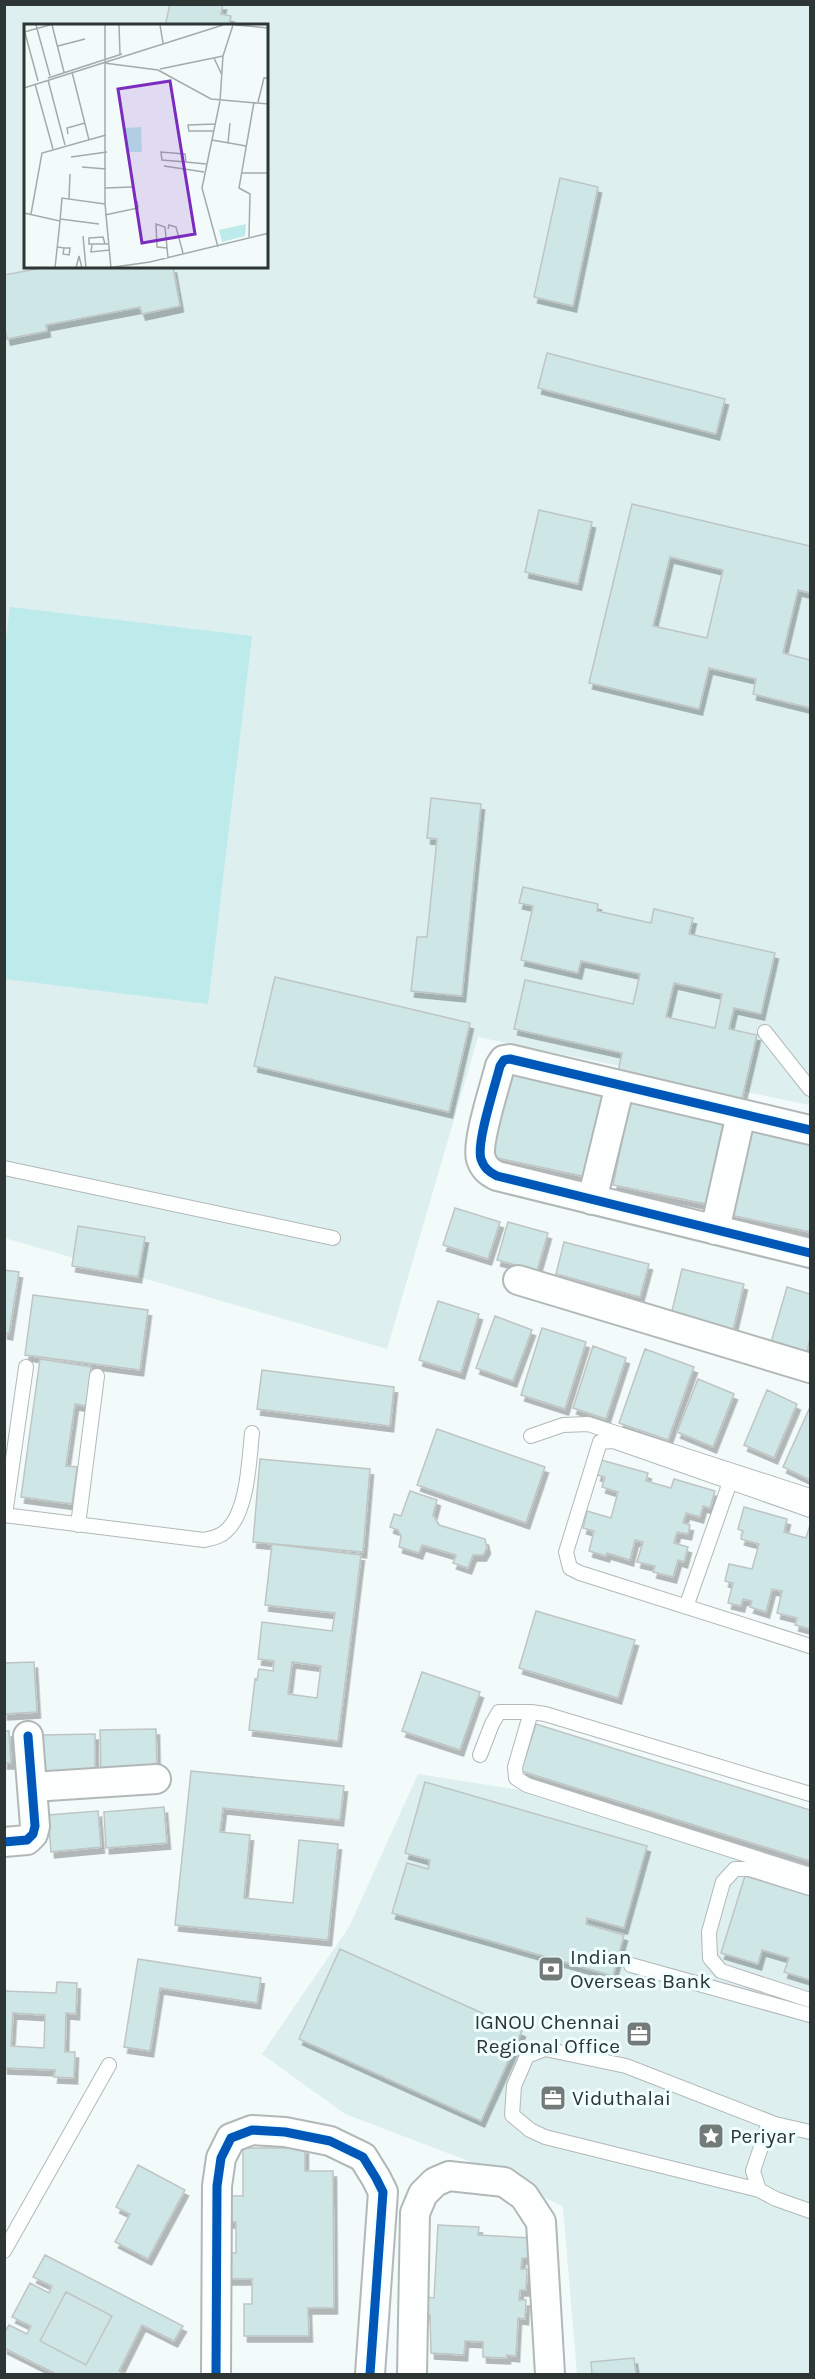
<svg xmlns="http://www.w3.org/2000/svg" width="815" height="2379" font-family="Karla,sans-serif">
<style>
.built{fill:#ddefef;fill-rule:evenodd}
.green{fill:#bdeaeb}
.building{fill:#cfe6e6;stroke:#bfc5c5;stroke-width:1.5;fill-rule:evenodd;filter:url(#shadow)}
.lines{fill:none;stroke-linecap:round;stroke-linejoin:round}
.service-casing{stroke:#b2b8b8;stroke-width:16}
.minor-casing{stroke:#b2b8b8;stroke-width:32}
.service{stroke:#fdfefe;stroke-width:14}
.minor{stroke:#fdfefe;stroke-width:28}
.cycleway-casing{stroke:#effefe;stroke-width:13}
.cycleway{stroke:#0057b8;stroke-width:9}
.labels{text-anchor:middle;dominant-baseline:central;stroke-width:6;stroke-linejoin:round;paint-order:stroke}
.poi-label{font-size:21px;fill:#2e3535;stroke:#effefe;text-anchor:start}
.inset-road{fill:none;stroke:#a4abab;stroke-width:1.5}
.view{fill:#7b2cbf;fill-opacity:0.15;stroke:#7b2cbf;stroke-width:3}
.inset-edge{fill:none;stroke:#2e3535;stroke-width:3}
</style>
<defs>
<filter id="shadow"><feDropShadow dx="3.5" dy="6" stdDeviation="0" flood-color="#0004"/></filter>
</defs>
<rect width="100%" height="100%" fill="#f2fafa"/>
<path class="built" d="M4,5h806v1100l-332,-68 -91,312 -382,-111zM26,26h241v241h-241z
M418,1774l153,24 239,77v499h-233l-14,-167 -76,-39 -142,-54 -83,-60 87,-127z"/>
<path class="green" d="M10,607l242,29 -44,368 -203,-25 -1,-324z"/>
<path class="building" d="M170,4h53l-2,10 10,2 -2,9 2,1h-66z
M560,178l38,9 -25,119 -39,-9z
M47,267h126l7,39 -38,8 -2,-7 -94,18 1,6 -40,8 -3,-14v-50z
M547,353l178,46 -9,35 -178,-46z
M632,504l178,42v47l-12,-3 -15,63 27,7v48l-57,-14 3,-15 -47,-11 -10,41 -110,-26zM670,557l53,13 -16,68 -54,-12z
M539,510l53,12 -14,62 -53,-12z
M431,798l50,6 -19,192 -51,-5 6,-54h10l10,-98 -10,-1z
M523,887l75,17 -1,7 54,12 3,-14 39,9 -4,16 86,19 -14,61 -27,-6 -5,21 28,6 -16,68 -124,-27 5,-23 -108,-24 11,-49 108,24 7,-30 -59,-13 -3,12 -57,-13 12,-54 -14,-3zM674,983l48,11 -7,34 -49,-11z
M275,977l195,46 -21,89 -195,-46z
M511,1065l95,21 -19,91 -95,-20z
M631,1097l94,19 -19,88 -93,-19z
M749,1125l61,13v94l-80,-17z
M455,1208l45,14 -12,37 -45,-14z
M508,1222l40,11 -11,38 -40,-11z
M78,1226l67,11 -7,40 -66,-11z
M564,1242l85,22 -9,33 -84,-23z
M682,1269l62,15 -11,46 -62,-15z
M4,1270l15,2 -10,62 -5,-1z
M787,1287l23,7v45l-4,16 -36,-9z
M33,1295l115,15 -8,60 -115,-15z
M438,1301l41,13 -18,59 -42,-13z
M495,1316l37,14 -19,51 -37,-13z
M542,1328l44,14 -21,67 -44,-14z
M593,1346l33,12 -20,61 -33,-11z
M645,1349l49,18 -26,73 -49,-17z
M40,1359l51,8 -5,39 -11,-2 -9,62 11,1 -5,37 -51,-7z
M262,1370l132,17 -4,39 -133,-17z
M698,1379l36,15 -21,53 -36,-15z
M767,1390l30,14 -23,54 -30,-13z
M810,1407v73l-27,-13z
M437,1429l108,38 -19,56 -109,-38z
M260,1459l110,10 -7,83 -110,-10z
M601,1460l47,13 -2,8 25,7 3,-9 41,12 -5,17 -7,-2 -3,11 -14,-4 -3,10 7,2 -2,9 -11,-2 -3,11 14,4 -4,15 -6,-2 -5,17 -20,-5 2,-6 -18,-4 6,-20 -8,-2 -5,20 -23,-7 -1,3 -17,-5 5,-20 -11,-3 4,-17 24,7 7,-26 -16,-5 3,-10 -8,-2z
M410,1491l27,9 -4,15 6,10 46,14 2,9 -4,7h-10l-5,13 -15,-5 3,-8 -34,-10 -3,8 -20,-6 2,-11 -3,-6 -8,-3 4,-13 7,2z
M744,1507l43,12 -3,13 22,6 4,-13v104l-15,-4 2,-7 -20,-5 5,-22 -10,-2 -6,23 -16,-5 2,-6 -9,-2 -2,7 -13,-3 5,-20 -8,-2 4,-17 23,5 7,-25 -18,-5 2,-8 -5,-2z
M272,1544l89,11 -23,186 -89,-11 6,-51 2,1 2,-11 14,2 1,-10 -16,-2 4,-37 70,9 3,-18 -70,-8zM292,1662l29,4 -4,32 -29,-4z
M536,1611l99,29 -17,58 -99,-30z
M34,1662l3,50 -33,2v-51z
M422,1672l58,20 -20,58 -58,-19z
M536,1724l274,86v51l-289,-90z
M156,1729l1,42h-56l-1,-41z
M4,1731h5l2,32h-7z
M95,1734v38h-52v-37z
M191,1771l153,15 -4,34 -117,-12 -3,24 30,3 -6,63 49,5 6,-63 39,4 -10,96 -153,-15z
M425,1782l222,64 -23,82 -37,-10 -1,6 38,11 -11,41 -221,-63 15,-50 21,6 2,-9 -25,-7z
M164,1807l3,36 -61,5 -2,-36z
M98,1811l3,36 -50,5 -3,-37z
M745,1876l65,20v84l-26,-8 5,-14 -27,-8 -4,14 -37,-11z
M340,1949l182,82 -41,90 -182,-82z
M138,1959l123,19 -4,25 -97,-15 -10,63 -26,-4z
M57,1982l20,1 -1,31 -10,-1 -1,39h10l-1,26 -20,-1 1,-7 -51,-2v-77l52,2zM13,2013l32,2 -1,33 -33,-2z
M243,2148h62v23h28l1,137h-26l1,28h-65v-32h8v-25h-24l-1,-26h9v-31h-9v-26h16z
M138,2165l47,25 -37,69 -33,-17 15,-28 -14,-7z
M438,2225l41,2 -1,8 54,3 -1,20h-9l-1,11h6l-1,21h-6l-1,10h7l-1,19 -7,-1 -2,38 -9,-1v3l-24,-1v-15l-18,-1 -1,14 -33,-2 -1,-38h-4v-18l8,1z
M45,2255l138,71 -9,15 -32,-16 -23,46 6,3h-69l-52,-26v-15l5,-8 18,9 4,-8 -19,-9 18,-34 19,10 3,-7 -19,-9zM66,2292l46,24 -26,49 -46,-24z
M66,2292l46,24 -26,49 -46,-24z
M634,2358l2,16h-44l-1,-12z"/>
<g class="lines">
<g class="service-casing">
<path id="service" d="M765,1032l45,57
M4,1168l329,70
M531,1436l32,-11 25,-1 222,72
M810,1510l-197,-69 -13,1 -34,110 4,16 10,5 230,73
M4,1515l200,25c8,-2 16,-3 22,-9 22,-19 23,-71 26,-98
M5,1515l21,-148
M78,1525l19,-149
M686,1607l44,-125
M480,1755l12,-31 7,-12h32
M810,1794l-265,-80 -14,-2 -16,55 1,11 11,7 283,90
M810,1888l-60,-19h-15l-12,13 -14,50 1,26 11,13 89,29
M631,1965l179,50
M810,2132l-35,-8 -8,5 -14,42 6,19 17,9 34,12
M759,2190l-214,-53 -15,-7 -18,-15 2,-29 13,-30 18,-7 81,17 149,58
M4,2251l105,-186"/>
</g>
<g class="minor-casing">
<path id="minor" d="M810,1130l-300,-71 -6,1 -4,6c-5,20 -24,77 -19,93 3,9 8,13 16,17l313,77
M592,1200l28,-115
M715,1230l26,-116
M518,1280l292,88
M32,1787l124,-8
M4,1842l23,-2 6,-6 2,-8 -7,-90
M216,2374l1,-188 4,-28 10,-20 21,-8 33,2 45,9 33,16 13,21 7,14 -13,182
M412,2374l3,-161 8,-19 12,-12 14,-6 55,6 20,14 17,26 9,152"/>
</g>
<use href="#service" class="service"/>
<use href="#minor" class="minor"/>
<g class="cycleway-casing">
<path id="cycleway" d="M810,1130l-300,-71 -6,1 -4,6c-5,20 -24,77 -19,93 3,9 8,13 16,17l313,77
M4,1842l23,-2 6,-6 2,-8 -7,-90
M216,2374l1,-188 4,-28 10,-20 21,-8 33,2 45,9 33,16 13,21 7,14 -13,182"/>
</g>
<use href="#cycleway" class="cycleway"/>
</g>
<defs>
<g id="bank-square" transform="scale(1.35)"><rect x="-9" y="-9" width="18" height="18" rx="4" fill="#737a7a" stroke="#effefe"/><path d="M-6-4H6V4H-6ZM0-2.3a2.3 2.3 0 1 0 0 4.6a2.3 2.3 0 1 0 0-4.6Z" fill="#fff"/></g>
<g id="office-square" transform="scale(1.35)"><rect x="-9" y="-9" width="18" height="18" rx="4" fill="#737a7a" stroke="#effefe"/><path d="M-6-3h4V-5.5h4V-3h4V5H-6ZM-1-4.5V-3h2v-1.5ZM-6 0V1H6V0Z" fill="#fff"/></g>
<g id="sight-square" transform="scale(1.35)"><rect x="-9" y="-9" width="18" height="18" rx="4" fill="#737a7a" stroke="#effefe"/><path d="M0-6L1.8-2.2L6-1.7L2.9 1.2L3.7 5.4L0 3.3L-3.7 5.4L-2.9 1.2L-6-1.7L-1.8-2.2Z" fill="#fff"/></g>
</defs>
<g fill-rule="evenodd">
<use href="#bank-square" x="551" y="1969"/>
<use href="#office-square" x="639" y="2034"/>
<use href="#office-square" x="553" y="2098"/>
<use href="#sight-square" x="711" y="2136"/>
</g>
<g class="labels">
<g class="poi-label">
<text x="570" y="1957">Indian<tspan x="570" dy="24">Overseas Bank</tspan></text>
<text x="620" y="2022" text-anchor="end">IGNOU Chennai<tspan x="620" dy="24">Regional Office</tspan></text>
<text x="572" y="2098">Viduthalai</text>
<text x="730" y="2136">Periyar</text>
</g>
</g>
<g transform="translate(24 24)">
<rect width="244" height="244" fill="#f2fafa"/>
<path d="M117,103l1,25h-16l-1,-24zM222,200l-1,12 -23,6 -3,-12z" fill="#bdeaeb"/>
<path class="inset-road" d="M12,1l14,51M28,1l12,47M81,1v179l6,64M95,1l1,29M136,1l3,18M211,1l34,3M0,5l14,52M0,8l26,-7M34,22l27,-7M190,34l8,17M80,39l54,7 53,29 58,5M136,45l63,-13M48,48l17,68M24,54l74,-24M24,56l17,65M11,60l18,65M0,64l199,-63M196,77l3,-45 10,-31M234,78l6,-24h5M189,107h-24l-1,-6 27,-1M44,110l-1,-6 18,-5M188,116l34,6M204,119l2,-20M47,133l36,-5M162,138l-24,-2 -1,-8 24,2 1,8 20,2M140,142l40,6M58,143l24,2M217,149h28M81,164l27,-1M45,175l1,-25M0,189l36,8 -5,47M7,190l11,-61 64,-18M81,191l33,-7 -1,-7M36,195l39,5M36,197l2,-23 43,6M144,205l1,-4 7,2 7,26M59,212l3,32M225,213l1,-43 -11,-6 15,-86M81,220l-2,-7 -14,1v6h20M68,221l-1,7 19,-2M33,223h1l6,1h6l-1,7 -6,-1 1,-6M194,223l-16,-59 18,-87M143,224l-10,-1 -1,-23 9,3 3,31M52,244l3,-12 3,12M83,244l43,-6 119,-29"/>
<path class="view" d="M146,57l25,153 -53,9 -24,-154z"/>
<rect width="244" height="244" class="inset-edge"/>
</g>
<rect width="815" height="2379" fill="none" stroke="#2e3535" stroke-width="12"/>
</svg>
